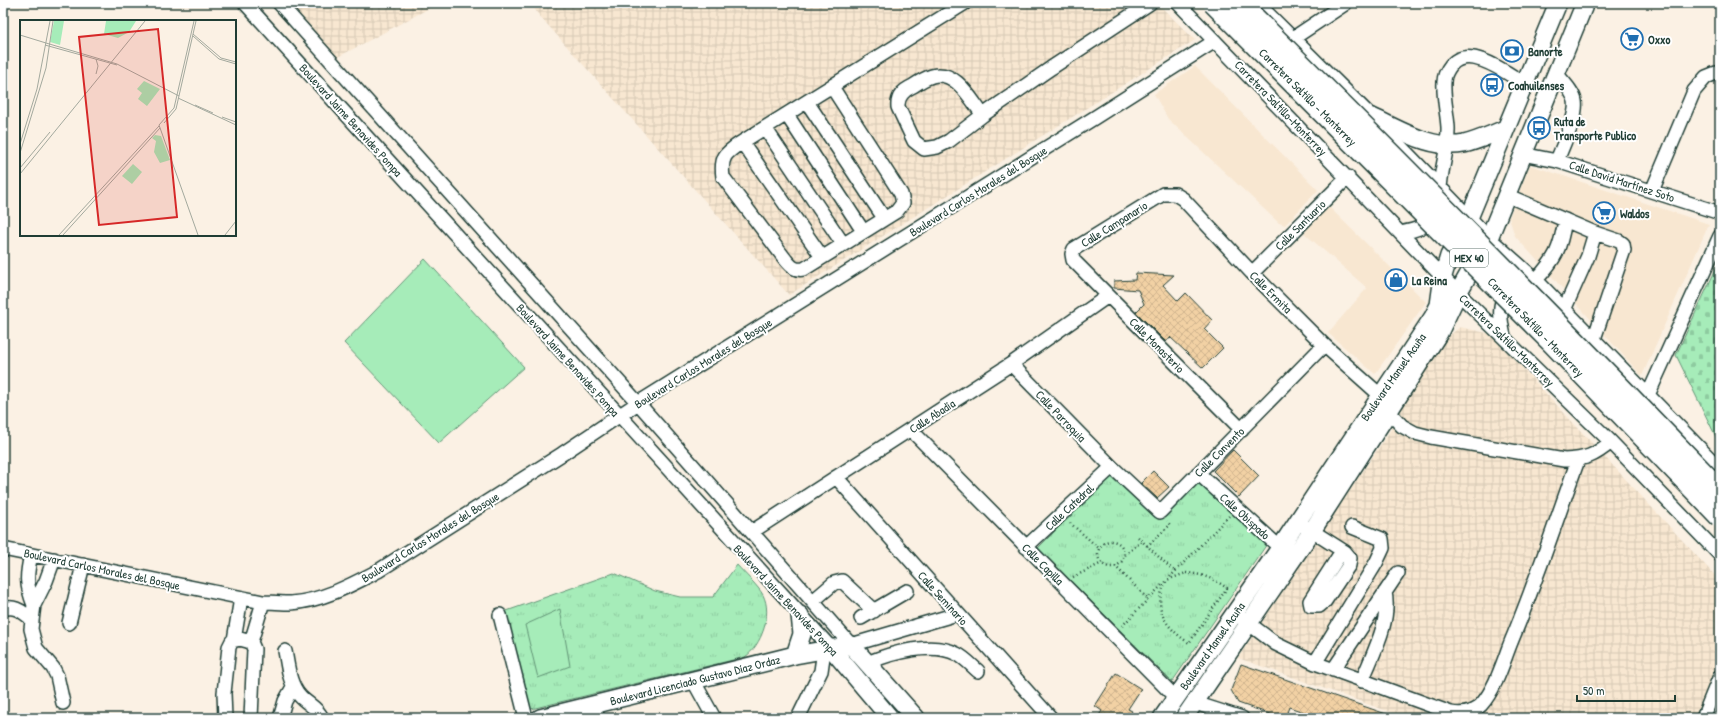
<svg xmlns="http://www.w3.org/2000/svg" width="1723" height="721" font-family="'Patrick Hand',sans-serif">
<style>
.built{fill:#f8e7d1}
.industrial{fill:url(#industrial-grid)}
.grass{fill:url(#grass-tufts);stroke:#629476}
.cemetery{fill:url(#cemetery-stones);stroke:#629476}
.garden{fill:#a6ecb9;stroke:#629476}
.building{fill:url(#building-cross-hatch);stroke:#1f3d34}
.lines{fill:none;stroke-linecap:round;stroke-linejoin:round}
.minor-casing{stroke:#1f3d34;stroke-width:16}
.major-casing{stroke:#1f3d34;stroke-width:20}
.path{stroke:#1f3d34;stroke-width:2.5;stroke-dasharray:1 3;stroke-linecap:butt}
.minor{stroke:#fff;stroke-width:13}
.major{stroke:#fff;stroke-width:17}
.highway-bridge-casing{stroke:#1f3d34;stroke-width:23;stroke-linecap:butt}
.highway-bridge{stroke:#fff;stroke-width:20}
.labels{text-anchor:middle;dominant-baseline:central;stroke-width:4;stroke-linejoin:round;paint-order:stroke}
.shield{fill:#fff;stroke:#627771;stroke-width:1}
.shield-label{font-size:11px;font-weight:bold;fill:#1f3d34}
.poi-label{font-size:12px;font-weight:bold;fill:#1f3d34;stroke:#fff;text-anchor:start}
.street-label{font-size:12px;fill:#1f3d34;stroke:#fff}
.inset-road{fill:none;stroke:#a3a99e;stroke-width:1}
.view{fill:#d62828;fill-opacity:0.15;stroke:#d62828;stroke-width:2}
.inset-edge{fill:none;stroke:#1f3d34;stroke-width:2}
</style>
<defs>
<pattern id="industrial-grid" width="8" height="8" patternUnits="userSpaceOnUse"><rect width="8" height="8" fill="#f8e7d1"/><path d="M0 4h8M4 0v8" fill="none" stroke="#d4c7b4"/></pattern>
<pattern id="grass-tufts" width="24" height="20" patternUnits="userSpaceOnUse"><rect width="24" height="20" fill="#a6ecb9"/><path d="M3 7l-1-3M5 7V3M7 7l1-3M15 17l-1-3M17 17v-4M19 17l1-3" fill="none" stroke="#8ecba0"/></pattern>
<pattern id="cemetery-stones" width="16" height="16" patternUnits="userSpaceOnUse"><rect width="16" height="16" fill="#a6ecb9"/><path d="M2 7V4a2 2 0 0 1 4 0v3zM10 15v-3a2 2 0 0 1 4 0v3z" fill="#8ecba0"/></pattern>
<pattern id="building-cross-hatch" width="8" height="8" patternUnits="userSpaceOnUse"><rect width="8" height="8" fill="#f2d1a4"/><path d="M0 0l8 8M0 8l8-8" fill="none" stroke="#cfb48e"/></pattern>
</defs>
<rect width="100%" height="100%" fill="#fbf1e4"/>
<filter id="ink" filterUnits="userSpaceOnUse"><feTurbulence type="fractalNoise" baseFrequency=".025" numOctaves="2"/><feDisplacementMap in="SourceGraphic" scale="8" xChannelSelector="R" yChannelSelector="G"/><feConvolveMatrix kernelMatrix="1 2 1 2 8 2 1 2 1" color-interpolation-filters="sRGB"/></filter>
<g filter="url(#ink)">
<path class="built" d="M1195,66l123,124 -33,35 -6,-2 -111,-104 -14,-25z
M1530,165l179,59 -67,152 -127,-140 -6,-18z
M1329,207l97,95 -51,72 -47,-41 39,-45 -63,-55z"/>
<path class="industrial" d="M289,3h150l-101,54z
M532,3h625l38,37 -406,255 -252,-282z
M1460,327l31,7 229,247v137h-313l-169,-60 152,-227 44,-83z"/>
<path class="grass" d="M1110,476l49,44 40,-40 68,64 -95,138 -134,-134z
M737,565c7,8 22,22 26,30 10,19 -2,51 -18,62l-218,53 -26,-97 113,-40 41,18 25,6h33z"/>
<path class="cemetery" d="M1720,260v185l-44,-90z"/>
<path class="garden" d="M425,259l99,108 -85,76 -95,-100z
M560,609l10,57 -32,12 -13,-53z"/>
<path class="building" d="M1136,273l38,2 -11,10 15,16 8,-8 26,27 -8,9 19,19 -20,20 -33,-31 -4,5 -30,-30 8,-8 -6,-14 -24,-2v-7l21,-1z
M1233,450l26,26 -20,21 -26,-26z
M1153,471l16,16 -12,11 -16,-15z
M1241,664l151,52v2h-71l-32,-11 -4,11h-4l-43,-15 -7,-13z
M1116,673l25,16 -13,20 4,2 -4,7h-31l5,-7 -7,-5z"/>
<g class="lines">
<g class="minor-casing">
<path id="minor" d="M245,3l586,645
M279,3l359,400 213,242 106,-31
M1178,3l280,290 153,149 109,113
M1257,3l115,114 117,121 47,42 184,189
M1292,39l54,-36
M1556,73c6,8 17,18 19,28 3,15 -13,45 -18,60
M832,87l69,107 2,9 -6,8 -93,58c-10,2 -14,-4 -19,-10l-62,-82c-3,-21 3,-24 19,-35l223,-139
M807,102l77,116
M787,115l76,116
M983,115c-12,-15 -27,-46 -51,-39 -7,2 -13,6 -19,10 -9,4 -16,10 -15,21l16,34 10,8 13,-2 12,-6 34,-26 68,-47 99,-65
M765,128l78,116
M742,142l80,115
M1522,154l35,7 163,52
M1440,191c0,-21 9,-42 8,-64 -1,-15 -5,-30 -4,-45 0,-7 3,-12 7,-17 18,-21 56,8 74,19
M1652,191l42,-100 12,-14 10,-4
M1506,195l89,38 24,8 4,3 1,6 -30,89
M1400,233c15,-3 26,-5 35,-17
M1252,273l96,-96
M1528,280h8c20,-22 24,-30 29,-60
M1564,310l24,-54 7,-23
M1504,336c-4,-17 -6,-32 3,-47
M1011,364l101,103 48,45 164,-167
M1648,395l72,-159
M911,430l264,267
M1242,430l-169,-170 -1,-6 2,-5 89,-55h12l8,5 69,74 72,72 56,50 9,17 13,14 13,7 16,4 133,23c23,-1 30,-4 47,-18
M1198,473l89,81
M836,477l215,241
M1304,526l41,26 5,6 -1,7 -24,36 -6,5h-8l-1,-5 32,-50
M753,531l258,-167 97,-68
M1026,547l86,-80
M3,549l260,53c9,0 18,1 28,1 31,-2 60,-18 87,-32l184,-117 76,-51 456,-285 121,-77
M31,555c-5,21 -5,30 3,50
M54,559l-8,22 -12,24 -3,24 5,19 17,20 4,8 6,27
M813,601l21,-18 8,-2 32,30
M3,609c13,-4 19,3 29,10
M1235,613l41,31 39,19 136,50c11,2 21,1 30,-8 15,-17 22,-43 30,-63 25,-60 45,-121 67,-182
M500,615l26,103
M861,618l46,-27
M69,623l14,-58
M234,640l7,-42
M251,642l12,-40
M285,651c3,15 4,33 15,45 7,8 17,11 22,22
M867,663c24,-10 65,-22 90,-9 8,4 14,11 21,17
M1315,663l61,-100 7,-15 -1,-9 -30,-12
M1333,670l65,-97
M693,680l21,38
M1362,681c11,-28 29,-59 23,-89
M1195,703l47,15
M593,705l5,13
M225,718l-1,-25 5,-46 3,-6 8,-2 11,3 3,7 -3,69
M280,718l5,-17 8,-14
M798,718l23,-47 3,-21
M1703,718l17,-42"/>
</g>
<g class="major-casing">
<path id="major" d="M1372,117c29,13 59,33 92,27 13,-3 28,-10 41,-15
M831,648l59,70
M795,655l7,-21 -2,-19
M540,718l255,-63 56,-10 65,73
M1162,718l118,-170 153,-231 6,-12 4,-29 6,-20 20,-38 89,-215
M1184,718l128,-187 127,-198 19,-40 31,-55 96,-235"/>
</g>
<path class="path" d="M1070,523l30,26
M1138,537l4,4
M1098 554a13 13 0 1 1 26 0a13 13 0 1 1-26 0Z
M1147,546l23,-21 -3,-4
M1125,555l17,-14 33,31
M1115,566l33,33
M1186,573c17,1 28,6 41,15l-38,55c-24,-16 -38,-35 -22,-63z
M1073,577l29,-14
M1170,577l59,-61
M1122,626l41,-42"/>
<use href="#minor" class="minor"/>
<use href="#major" class="major"/>
<g class="highway-bridge-casing">
<path id="highway-bridge" d="M1213,3l338,339 169,175
M1240,3c162,161 322,323 480,487"/>
</g>
<use href="#highway-bridge" class="highway-bridge"/>
</g>
</g>
<defs>
<g id="supermarket-ring" transform="scale(1.15)"><circle r="9.5" fill="#fff" stroke="#1f6fb2" stroke-width="1.5"/><path d="M-6-5.5h2.5l.6 2H6L4.5 2H-2.5L-4.4-4H-6ZM-1.5 3.2a1.3 1.3 0 1 0 .1 0ZM3 3.2a1.3 1.3 0 1 0 .1 0Z" fill="#1f6fb2"/></g>
<g id="bank-ring" transform="scale(1.15)"><circle r="9.5" fill="#fff" stroke="#1f6fb2" stroke-width="1.5"/><path d="M-6-4H6V4H-6ZM0-2.3a2.3 2.3 0 1 0 0 4.6a2.3 2.3 0 1 0 0-4.6Z" fill="#1f6fb2"/></g>
<g id="bus-ring" transform="scale(1.15)"><circle r="9.5" fill="#fff" stroke="#1f6fb2" stroke-width="1.5"/><path d="M-5-6H5V4H4V6H2V4H-2V6H-4V4H-5ZM-3.5-4V0h7V-4ZM-3.5 1.2v1.5H-2V1.2ZM2 1.2v1.5H3.5V1.2Z" fill="#1f6fb2"/></g>
<g id="shop-ring" transform="scale(1.15)"><circle r="9.5" fill="#fff" stroke="#1f6fb2" stroke-width="1.5"/><path d="M-5-2.5h2.3a2.7 3.5 0 0 1 5.4 0H5L5.5 6h-11ZM-1.5-2.5h3a1.5 2.3 0 0 0-3 0Z" fill="#1f6fb2"/></g>
</defs>
<g fill-rule="evenodd">
<use href="#supermarket-ring" x="1632" y="39"/>
<use href="#bank-ring" x="1512" y="51"/>
<use href="#bus-ring" x="1492" y="85"/>
<use href="#bus-ring" x="1539" y="128"/>
<use href="#supermarket-ring" x="1604" y="213"/>
<use href="#shop-ring" x="1396" y="280"/>
</g>
<g class="labels">
<rect class="shield" x="1450" y="249" width="38" height="18" rx="3"/>
<g class="shield-label">
<text x="1469" y="258">MEX 40</text>
</g>
<g class="poi-label">
<text x="1648" y="39">Oxxo</text>
<text x="1528" y="51">Banorte</text>
<text x="1508" y="85">Coahuilenses</text>
<text x="1554" y="121">Ruta de<tspan x="1554" dy="14">Transporte Publico</tspan></text>
<text x="1620" y="213">Waldos</text>
<text x="1412" y="280">La Reina</text>
</g>
<g class="street-label">
<text transform="translate(1308 97) rotate(45)">Carretera Saltillo - Monterrey</text>
<text transform="translate(1281 108) rotate(46)">Carretera Saltillo-Monterrey</text>
<text transform="translate(351 120) rotate(48)">Boulevard Jaime Benavides Pompa</text>
<text transform="translate(1622 181) rotate(18)">Calle David Martínez Soto</text>
<text transform="translate(978 191) rotate(-32)">Boulevard Carlos Morales del Bosque</text>
<text transform="translate(1114 224) rotate(-32)">Calle Campanario</text>
<text transform="translate(1300 225) rotate(-45)">Calle Santuario</text>
<text transform="translate(1271 292) rotate(45)">Calle Ermita</text>
<text transform="translate(1536 327) rotate(46)">Carretera Saltillo - Monterrey</text>
<text transform="translate(1507 340) rotate(44)">Carretera Saltillo-Monterrey</text>
<text transform="translate(1157 345) rotate(45)">Calle Monasterio</text>
<text transform="translate(568 360) rotate(48)">Boulevard Jaime Benavides Pompa</text>
<text transform="translate(703 363) rotate(-32)">Boulevard Carlos Morales del Bosque</text>
<text transform="translate(1393 377) rotate(-55)">Boulevard Manuel Acuña</text>
<text transform="translate(932 416) rotate(-33)">Calle Abadía</text>
<text transform="translate(1061 416) rotate(46)">Calle Parroquia</text>
<text transform="translate(1219 452) rotate(-45)">Calle Convento</text>
<text transform="translate(1069 507) rotate(-43)">Calle Catedral</text>
<text transform="translate(1245 516) rotate(42)">Calle Obispado</text>
<text transform="translate(430 537) rotate(-32)">Boulevard Carlos Morales del Bosque</text>
<text transform="translate(1043 564) rotate(45)">Calle Capilla</text>
<text transform="translate(102 569) rotate(12)">Boulevard Carlos Morales del Bosque</text>
<text transform="translate(943 598) rotate(48)">Calle Seminario</text>
<text transform="translate(786 600) rotate(47)">Boulevard Jaime Benavides Pompa</text>
<text transform="translate(1212 646) rotate(-55)">Boulevard Manuel Acuña</text>
<text transform="translate(695 680) rotate(-14)">Boulevard Licenciado Gustavo Díaz Ordaz</text>
</g>
</g>
<g transform="translate(20 20)">
<rect width="216" height="216" fill="#fbf1e4"/>
<path d="M34,1h10l-4,24 -10,-3zM124,61l16,8 -13,17 -9,-7 4,-6 -5,-4zM135,115l6,1 9,24 -10,3 -6,-11 2,-11 -4,-3z" fill="#a6ecb9"/>
<path d="M86,1h30l-7,11 -11,6 -14,-4z" fill="#a6ecb9"/>
<path d="M113,144l9,8 -10,12 -10,-8z" fill="#a6ecb9"/>
<path class="inset-road" d="M174,1l-20,87 -15,17 39,110M173,14l28,24 15,4M0,15l26,8M173,16l26,23 17,5M26,23l71,21 62,32M25,25l72,20M76,39l2,7 -2,8M158,78l58,27M175,85l18,8M202,97l14,5M144,103l12,-14 20,-88M0,124l17,-55 13,-68M0,133l26,-85 7,-47M0,148l30,-36M0,154l125,-153M39,215l100,-109M43,215l97,-107M205,215l11,-14"/>
<path class="view" d="M138,9l19,188 -78,8 -20,-188z"/>
<rect width="216" height="216" class="inset-edge"/>
</g>
<rect width="1723" height="721" fill="none" stroke="#fff" stroke-width="16"/>
<rect x="8" y="8" width="1707" height="705" fill="none" stroke="#1f3d34" stroke-width="1.5" filter="url(#ink)"/>
<path d="M1577 695v6h98v-6" fill="none" stroke="#1f3d34" stroke-width="2"/>
<text x="1583" y="695" font-size="12" fill="#1f3d34" stroke="#ffffff" stroke-width="3" paint-order="stroke">50 m</text>
</svg>
